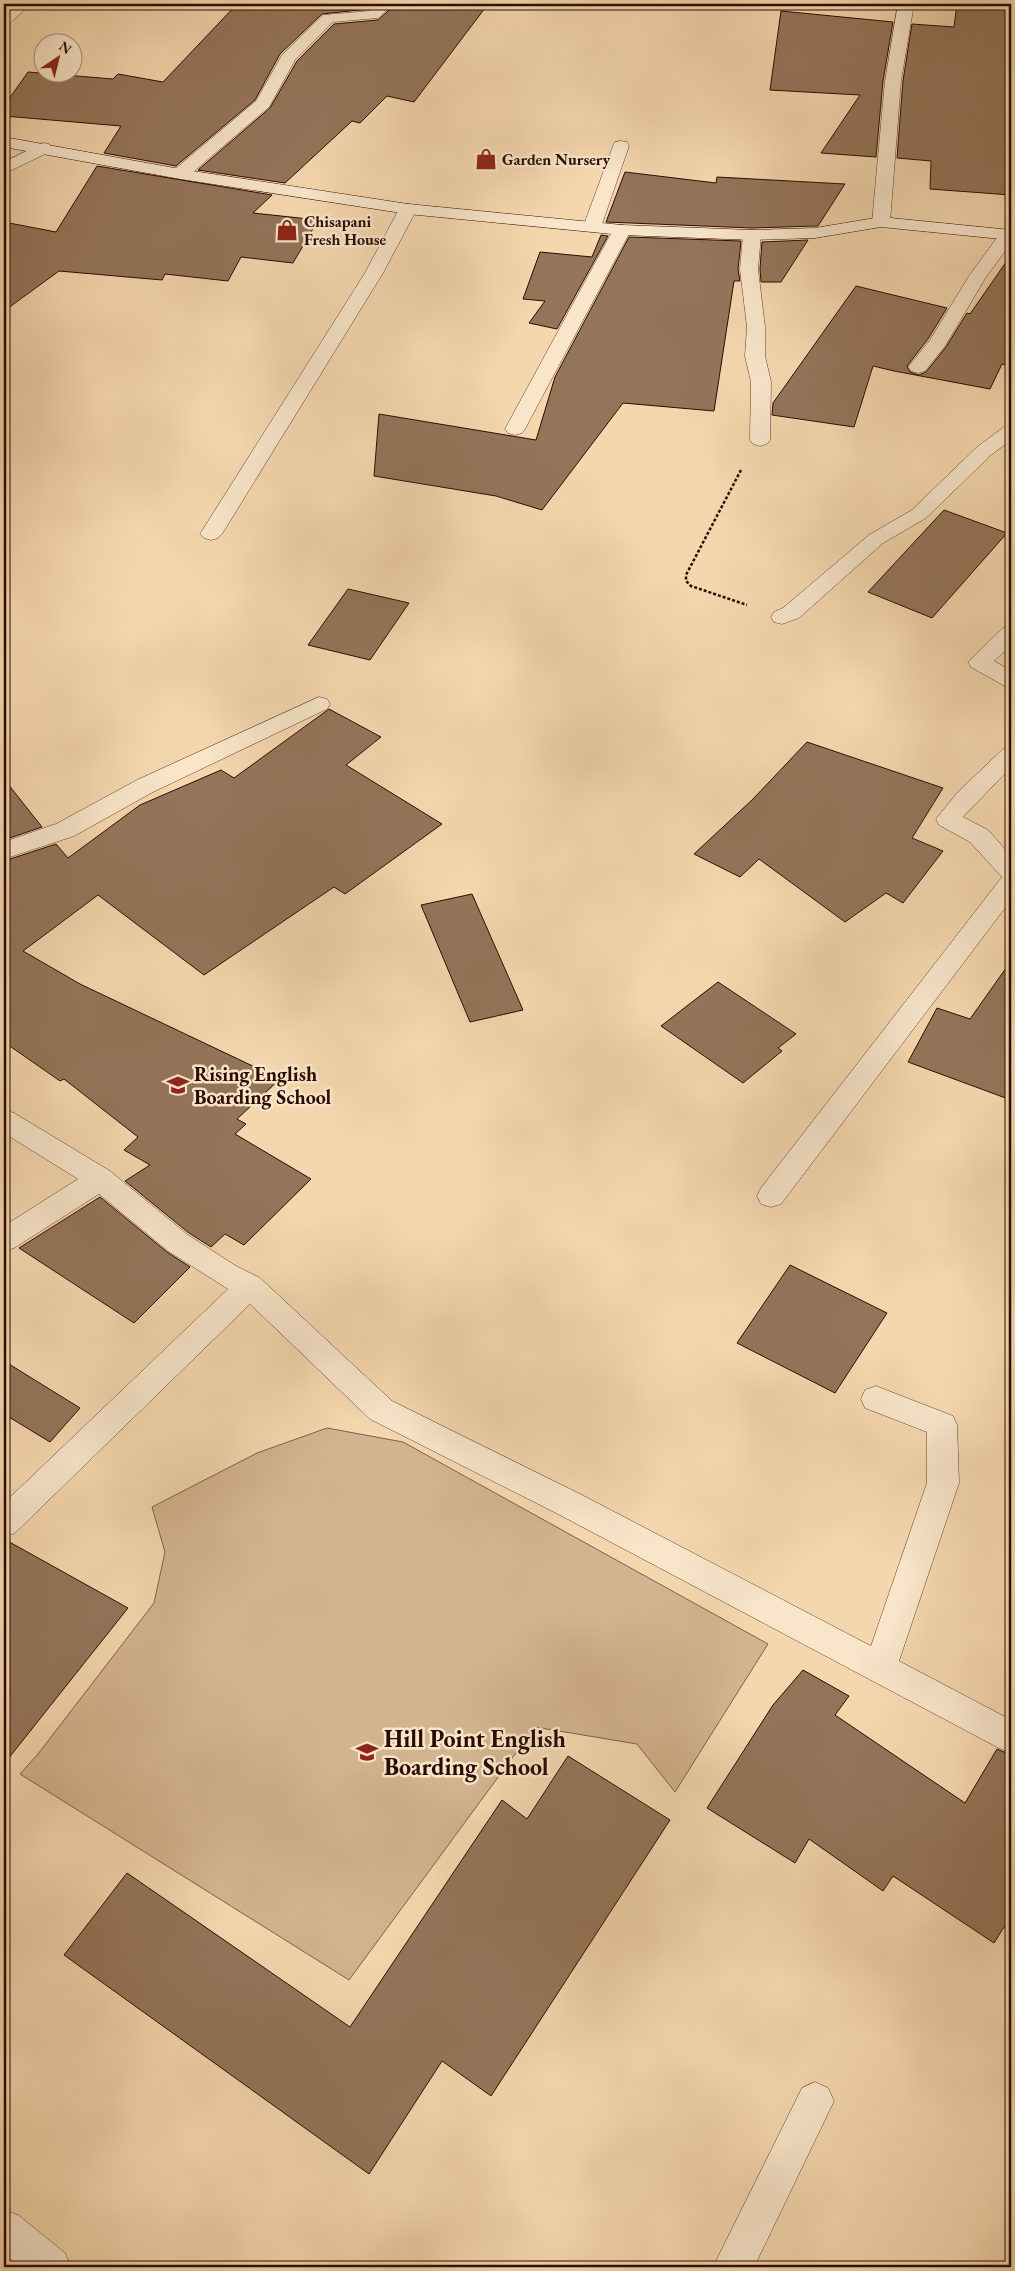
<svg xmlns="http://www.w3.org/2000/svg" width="1015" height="2271" font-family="'EB Garamond',serif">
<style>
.green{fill:#d3b490;stroke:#7f6048}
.building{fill:#94755a;stroke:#2b0b00}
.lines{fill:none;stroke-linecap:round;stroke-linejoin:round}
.lane-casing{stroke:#5e3e2c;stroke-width:1}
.street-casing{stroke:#5e3e2c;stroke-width:1}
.secondary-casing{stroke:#2b0b00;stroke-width:1}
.path{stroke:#2b0b00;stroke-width:2.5;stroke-dasharray:3 2;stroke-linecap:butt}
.lane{fill:#f8e5ca;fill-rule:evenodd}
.street{fill:#f8e5ca;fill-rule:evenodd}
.secondary{fill:#f8e5ca;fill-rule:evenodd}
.labels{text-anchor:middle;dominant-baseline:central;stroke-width:5;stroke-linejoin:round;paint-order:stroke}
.far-poi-label{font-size:16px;font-weight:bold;fill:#2b0b00;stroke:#f8e5ca;text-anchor:start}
.poi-label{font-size:20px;font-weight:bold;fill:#2b0b00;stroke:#f8e5ca;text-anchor:start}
.near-poi-label{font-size:24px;font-weight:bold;fill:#2b0b00;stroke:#f8e5ca;text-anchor:start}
</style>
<rect width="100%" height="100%" fill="#f5d7ae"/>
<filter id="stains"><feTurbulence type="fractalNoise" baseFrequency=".004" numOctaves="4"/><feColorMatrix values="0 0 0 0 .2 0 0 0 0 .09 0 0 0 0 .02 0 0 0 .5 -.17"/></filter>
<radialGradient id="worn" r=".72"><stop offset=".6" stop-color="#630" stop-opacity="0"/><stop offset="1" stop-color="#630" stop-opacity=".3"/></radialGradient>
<path class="green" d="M327,1428l76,14 365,202 -93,148 -38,-48 -102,-17 -186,253 -329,-206 18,-20 116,-151 11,-51 -13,-45 105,-54z"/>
<path class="building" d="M237,4h137l-6,5 -46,5 -42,40 -25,46 -79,66 -72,-13 17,-27 -117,-10v-10l24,-34 85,7 5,-5 45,8z
M396,4h92l-74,98 -27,-6 -27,27 -8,-2 -67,62 -87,-13 72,-62 27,-47 37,-37 44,-4z
M957,4h54v191l-81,-6 1,-28 -34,-3 6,-77 9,-57 42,3z
M781,11l112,11 -10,59 -7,76 -55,-4 39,-58 -90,-5z
M97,166l175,29 -19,18 65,7 -25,43 -52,-6 -13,24 -63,-7 -3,6 -103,-9 -55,40v-89l52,10z
M625,172l91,11 1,-6 128,7 -27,42h-3l-63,2 -146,-6z
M601,235l7,1 -51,93 -28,-6 16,-22 -22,-2 17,-47 52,5z
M629,237l112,4 -3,28 2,12h-6l-20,130 -91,-8 -81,107 -46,-14 -122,-20 5,-62 157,26 19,-63z
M808,240l-27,42h-20l-1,-13 2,-27z
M1011,255v111l-9,-2 -12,25 -96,-18 -21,-5 -19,61 -82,-12 1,-12 83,-117 91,22 -19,31 -21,27 3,6 9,3 7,-3 20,-25 21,-34 3,1z
M944,510l63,23 -75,85 -64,-26z
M348,589l61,14 -39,57 -62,-15z
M329,709l52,28 -35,28 96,59 -97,70 -11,-7 -130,88 -106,-80 -75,56 57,33 200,95 -43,40 9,5 -11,10 76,45 -67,66 -19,-11 -14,13 -22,-14 -64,-52 25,-16 -26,-15 14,-13 -74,-58 -4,2 -56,-39v-181l52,-17 12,14 72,-53 81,-35 13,8z
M807,742l136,46 -31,50 31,13 -40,52 -17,-10 -41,29 -86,-63 -19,18 -46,-23 59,-55z
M4,779l38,48 -38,13z
M472,894l51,116 -53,12 -49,-117z
M1011,961v139l-103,-38 29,-54 33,11z
M718,982l78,52 -18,14 4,3 -39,32 -82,-57z
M100,1197l67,55 23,15 -56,56 -115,-75z
M790,1265l97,48 -52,80 -98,-50z
M4,1361l76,47 -30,34 -46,-28z
M4,1539l124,69 -124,156z
M803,1670l46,26 -14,19 130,88 32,-54 14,6v161l-17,27 -101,-67 -10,15 -74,-52 -14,24 -88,-55 66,-103z
M568,1756l102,64 -179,276 -49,-35 -73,113 -305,-219 63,-82 223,154 152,-227 25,19z"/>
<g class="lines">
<g class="lane-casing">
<path id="lane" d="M408,204l6,1 3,4 -34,64 -161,261 -4,4 -7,2 -7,-2 -4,-4 165,-261 34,-64 3,-4z"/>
</g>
<g class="street-casing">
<path id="street" d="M14,4h17l-21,19 -6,2v-13z
M377,4h17l-16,14 -45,4 -38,38 -26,47 -83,71h-12l-3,-4 3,-4 82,-69 26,-46 41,-40 46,-4z
M898,4h16l-13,77 -11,141 -3,4h-12l-3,-4 13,-141z
M621,141l6,1 2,4 -28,81 -3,4h-12l-3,-4 30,-81 2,-4z
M43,143l6,1 2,4 -2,4 -45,22v-12z
M622,225l6,1 3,4 -106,199 -3,4 -7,2 -7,-2 -3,-4 108,-199 3,-4z
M752,230l6,1 3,4 -3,34 7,58v29l6,26 -1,58 -3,4 -7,2 -7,-2 -3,-4 1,-58 -6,-26 2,-29 -7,-58 3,-34 3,-4z
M1008,230h3v13l-25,34 -41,69 -20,25 -7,2 -7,-2 -3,-4 22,-27 39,-64 33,-45z
M1011,425v15l-20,15 -65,63 -43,25 -84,75 -17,6 -8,-2 -3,-5 3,-5 9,-4 86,-73 43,-25 65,-63 27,-20z
M1011,626v19l-17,16 17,10v16l-8,-2 -32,-18 -3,-5 35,-34z
M319,697l8,2 3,5 -3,5 -174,83 -79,44 -70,23v-17l52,-18 81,-44z
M1011,746v21l-48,50 25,13 23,26v44l-230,304 -10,3 -10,-3 -4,-8 4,-8 241,-311 -32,-35 -31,-17 -3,-6 21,-26 46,-44z
M4,1110l10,3 96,58 78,64 48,31 24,12 132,123 190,94 289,151 56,-163v-51l-62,-24 -4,-9 4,-9 11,-4 77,30 4,9 2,58 -60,178 112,59v33l-12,-5 -439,-233 -190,-96 -120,-115 -235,229 -11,4v-34l224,-214 -60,-38 -69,-57 -85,54 -10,3v-25l74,-47 -74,-46z
M815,2082l13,6 6,13 -80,166h-41l89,-179z
M4,2210l14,5 47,38 6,14h-51l-16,-13z"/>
</g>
<g class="secondary-casing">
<path id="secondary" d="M4,137l176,32 228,35 214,21 130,5 63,-2 66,-11 130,13v10l-130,-13 -66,11 -63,2 -130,-5 -214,-21 -228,-35 -176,-32z"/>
</g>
<path class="path" d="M741,470l-55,105v6l5,5 56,19"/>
<use href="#lane" class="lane"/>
<use href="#street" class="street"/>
<use href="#secondary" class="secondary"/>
</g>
<defs>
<g id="shop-bare" transform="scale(1.725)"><path d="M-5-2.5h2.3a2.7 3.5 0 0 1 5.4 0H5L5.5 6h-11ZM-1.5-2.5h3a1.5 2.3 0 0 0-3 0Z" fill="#8f2418" stroke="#f8e5ca" stroke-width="2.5" paint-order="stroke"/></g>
<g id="school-bare" transform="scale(1.725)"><path d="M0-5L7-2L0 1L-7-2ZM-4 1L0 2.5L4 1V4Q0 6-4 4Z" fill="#8f2418" stroke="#f8e5ca" stroke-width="2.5" paint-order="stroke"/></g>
</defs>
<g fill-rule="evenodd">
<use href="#shop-bare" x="486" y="159"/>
<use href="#shop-bare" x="287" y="230"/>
<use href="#school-bare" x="178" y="1085"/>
<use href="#school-bare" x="367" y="1752"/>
</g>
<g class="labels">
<g class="far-poi-label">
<text x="502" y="159">Garden Nursery</text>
<text x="304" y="221">Chisapani<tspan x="304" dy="18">Fresh House</tspan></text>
</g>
<g class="poi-label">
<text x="194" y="1074">Rising English<tspan x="194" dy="23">Boarding School</tspan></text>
</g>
<g class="near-poi-label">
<text x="384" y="1738">Hill Point English<tspan x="384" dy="28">Boarding School</tspan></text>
</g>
</g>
<rect width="1015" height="2271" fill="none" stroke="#f5d7ae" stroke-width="20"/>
<rect x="5" y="5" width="1005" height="2261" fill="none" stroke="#2b0b00" stroke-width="2.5"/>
<rect x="10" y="10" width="995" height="2251" fill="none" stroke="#2b0b00"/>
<g transform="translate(58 58) rotate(35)"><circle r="24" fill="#f8e5ca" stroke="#a68e79"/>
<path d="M0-4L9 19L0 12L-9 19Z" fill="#8f2418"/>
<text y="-8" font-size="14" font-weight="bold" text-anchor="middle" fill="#2b0b00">N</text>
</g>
<rect width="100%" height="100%" filter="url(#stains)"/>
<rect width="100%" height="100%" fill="url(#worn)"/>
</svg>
